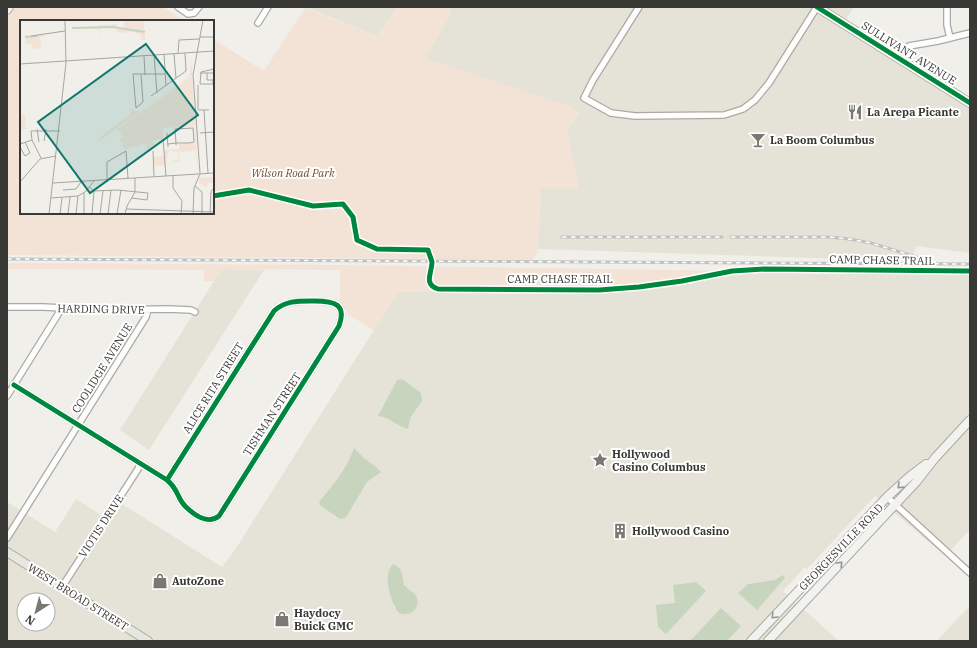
<svg xmlns="http://www.w3.org/2000/svg" width="977" height="648" font-family="'IBM Plex Serif',serif">
<style>
.built{fill:#e5e3d7;fill-rule:evenodd}
.green{fill:#f3e3d7}
.water{fill:#c7d5bf}
.lines{fill:none;stroke-linecap:round;stroke-linejoin:round}
.street-casing{stroke:#aaa9a5;stroke-width:8}
.secondary-casing{stroke:#aaa9a5;stroke-width:10}
.primary-casing{stroke:#ababa1;stroke-width:10}
.street{stroke:#fdfdfc;stroke-width:5.5}
.secondary{stroke:#f2f2ef;stroke-width:8}
.primary{stroke:#e7e7e2;stroke-width:8}
.rail-casing{stroke:#c1c1c0;stroke-width:3}
.rail{stroke:#fff;stroke-width:1.5;stroke-dasharray:4.5;stroke-linecap:butt}
.cycleway-casing{stroke:#fff;stroke-width:8}
.cycleway{stroke:#00873e;stroke-width:5}
.oneway{stroke:#959592}
.labels{text-anchor:middle;dominant-baseline:central;stroke-width:4;stroke-linejoin:round;paint-order:stroke}
.street-label{font-size:11px;fill:#383834;stroke:#fff}
.poi-label{font-size:11px;font-weight:bold;fill:#383834;stroke:#fff;text-anchor:start}
.park-label{font-size:11px;font-style:italic;fill:#794b2b;stroke:#fff}
.inset-river{fill:none;stroke:#c7d5bf;stroke-width:2}
.inset-road{fill:none;stroke:#a6a6a1;stroke-width:1}
.view{fill:#0f766e;fill-opacity:0.15;stroke:#0f766e;stroke-width:2}
.inset-edge{fill:none;stroke:#383834;stroke-width:2}
</style>
<rect width="100%" height="100%" fill="#f0efea"/>
<path class="built" d="M305,7h92l-20,29z
M446,7h408l-11,17 127,81v148l-54,-7 -4,15 -374,-12 3,-61h37l-11,-58 -142,-72 27,-47z
M223,269l41,1 -115,180 -29,-20 94,-149z
M736,271l234,2v257l-25,26 -70,-60 -68,73 -2,-2 -22,24 56,50h-832v-139l48,30 21,-33 34,22 12,-17 100,63 16,-22 160,-253h235l55,-8zM24,600h24v24h-24z
M970,606v35h-33l18,-20z"/>
<path class="green" d="M15,7h148l22,14h-164v192h192v-174l51,32 41,-63 72,28 20,-29h49l6,4 -27,47 146,49 9,6 -13,17 12,59 -38,-1 -3,61 -5,11 -526,-5v-235z
M7,263l329,2 400,6 -48,13 -55,8h-235l-24,39 -26,-17 -8,-13v-31l-117,-1 -9,12h-10v-11l-197,-1z"/>
<path class="water" d="M402,379l19,14 1,8 -12,17 -2,11c-12,-3 -18,-12 -30,-13l19,-36z
M354,448l11,11 11,8 5,5 -14,10 -19,32 -3,4 -5,1 -19,-13 -2,-4c14,-17 28,-33 35,-54z
M393,564c10,3 9,13 11,21 4,5 11,7 13,13 4,11 -11,22 -20,13 -1,-2 -2,-6 -4,-8 -4,-11 -10,-29 0,-39z
M783,575l2,3 -28,32 -19,-17 10,-9 27,-4z
M696,582l10,9 -40,43 -8,-7 -2,-22 19,-2 -2,-18z
M721,608l20,18 -14,15h-37z"/>
<g class="lines">
<g class="street-casing">
<path id="street" d="M178,7l10,7 6,-1 5,-6
M639,7l-46,73 -9,18 27,15 24,3 89,-1 19,-6 12,-9 14,-17 48,-76
M947,7v18l3,13
M258,23l10,-16
M900,58l6,-10 3,-2 29,-5 32,-8
M7,307h36l61,3 65,-1 22,1 4,2
M14,385l153,95c12,10 10,18 18,26 9,9 23,19 34,10l120,-190c8,-22 -5,-25 -24,-25 -16,0 -29,-1 -41,10l-107,169
M7,396l55,-88
M887,497l83,76
M7,538l139,-221 2,-7
M62,587l76,-118 2,-5"/>
</g>
<g class="secondary-casing">
<path id="secondary" d="M817,7l153,96
M7,10l2,-3
M751,641l136,-144 22,-20 17,-13
M768,641l149,-160 18,-23 35,-38"/>
</g>
<g class="primary-casing">
<path id="primary" d="M7,552l141,89"/>
</g>
<use href="#street" class="street"/>
<use href="#secondary" class="secondary"/>
<use href="#primary" class="primary"/>
<g class="rail-casing">
<path id="rail" d="M562,237h160
M731,237h98l20,2 22,4 55,17
M7,259l963,5"/>
</g>
<use href="#rail" class="rail"/>
<g class="cycleway-casing">
<path id="cycleway" d="M817,7l153,96
M213,196l36,-6 64,16 30,-2 10,13 4,23 20,9 51,1c1,4 3,8 4,12 0,11 -9,22 6,27l161,1 40,-3 43,-6 50,-10 32,-2 206,2
M14,385l153,95c12,10 10,18 18,26 9,9 23,19 34,10l120,-190c8,-22 -5,-25 -24,-25 -16,0 -29,-1 -41,10l-107,169"/>
</g>
<use href="#cycleway" class="cycleway"/>
</g>
<defs><path id="oneway-chevron" d="M-2-3.5L2.5 0L-2 3.5" fill="none" stroke-width="1.6" stroke-linecap="round" stroke-linejoin="round"/></defs>
<g class="oneway">
<use href="#oneway-chevron" transform="translate(900 486) rotate(136)"/>
<use href="#oneway-chevron" transform="translate(840 564) rotate(-47)"/>
<use href="#oneway-chevron" transform="translate(774 616) rotate(133)"/>
</g>
<defs>
<g id="restaurant-bare" transform="scale(1.2)"><path d="M-5-6h1v4h1v-4h1v4h1v-4h1v5L-1.5 .5V6h-2V.5L-5-1ZM5-6V6H3V1.5H1.5Q1.5-4 5-6Z" fill="#787874" stroke="#fff" stroke-width="2.5" paint-order="stroke"/></g>
<g id="bar-bare" transform="scale(1.2)"><path d="M-6-5H6L.8 .8V4.5H3.5V6h-7V4.5H-.8V.8Z" fill="#787874" stroke="#fff" stroke-width="2.5" paint-order="stroke"/></g>
<g id="sight-bare" transform="scale(1.2)"><path d="M0-6L1.8-2.2L6-1.7L2.9 1.2L3.7 5.4L0 3.3L-3.7 5.4L-2.9 1.2L-6-1.7L-1.8-2.2Z" fill="#787874" stroke="#fff" stroke-width="2.5" paint-order="stroke"/></g>
<g id="building-bare" transform="scale(1.2)"><path d="M-4-6H4V6H1V3H-1V6H-4ZM-2.5-4.3h1.7v1.8h-1.7ZM.8-4.3h1.7v1.8H.8ZM-2.5-1h1.7V.8h-1.7ZM.8-1h1.7V.8H.8Z" fill="#787874" stroke="#fff" stroke-width="2.5" paint-order="stroke"/></g>
<g id="shop-bare" transform="scale(1.2)"><path d="M-5-2.5h2.3a2.7 3.5 0 0 1 5.4 0H5L5.5 6h-11ZM-1.5-2.5h3a1.5 2.3 0 0 0-3 0Z" fill="#787874" stroke="#fff" stroke-width="2.5" paint-order="stroke"/></g>
</defs>
<g fill-rule="evenodd">
<use href="#restaurant-bare" x="855" y="112"/>
<use href="#bar-bare" x="758" y="140"/>
<use href="#sight-bare" x="600" y="460"/>
<use href="#building-bare" x="620" y="531"/>
<use href="#shop-bare" x="160" y="581"/>
<use href="#shop-bare" x="282" y="619"/>
</g>
<g class="labels">
<g class="street-label">
<text transform="translate(909 53) rotate(32)">SULLIVANT AVENUE</text>
<text transform="translate(882 260) rotate(1)">CAMP CHASE TRAIL</text>
<text x="560" y="279">CAMP CHASE TRAIL</text>
<text transform="translate(101 309) rotate(1)">HARDING DRIVE</text>
<text transform="translate(102 368) rotate(-58)">COOLIDGE AVENUE</text>
<text transform="translate(213 388) rotate(-58)">ALICE RITA STREET</text>
<text transform="translate(272 414) rotate(-57)">TISHMAN STREET</text>
<text transform="translate(101 526) rotate(-57)">VIOTIS DRIVE</text>
<text transform="translate(841 547) rotate(-46)">GEORGESVILLE ROAD</text>
<text transform="translate(78 597) rotate(32)">WEST BROAD STREET</text>
</g>
<g class="poi-label">
<text x="867" y="112">La Arepa Picante</text>
<text x="770" y="140">La Boom Columbus</text>
<text x="612" y="454">Hollywood<tspan x="612" dy="13">Casino Columbus</tspan></text>
<text x="632" y="531">Hollywood Casino</text>
<text x="172" y="581">AutoZone</text>
<text x="294" y="613">Haydocy<tspan x="294" dy="13">Buick GMC</tspan></text>
</g>
<g class="park-label">
<text x="293" y="173">Wilson Road Park</text>
</g>
</g>
<g transform="translate(20 20)">
<rect width="194" height="194" fill="#f0efea"/>
<path d="M104,0h20l1,20h-4v-5l-8,-3 -16,1v-5h-17v16l-1,-15 -29,-1 47,-4v3l7,1zM30,14l-10,3 1,11 -9,1v-5h-7l1,-7zM172,38v17l-97,69 10,-11 25,-18v-7l9,4 48,-34 3,-3zM172,56l6,95 -2,-20 -17,1 1,9 -12,2 11,-4 -1,-6 -9,-3 -4,16 -11,-1 -1,-8 11,-1v-6l15,-1v-5l16,-1 -1,-17 -31,2v10l-10,3 1,8 -7,1 -1,-7 -21,6 -6,-9 4,-3 -5,-8zM0,95h5l1,14h-6zM192,157l2,6h-6l-1,5 -8,-6 1,-4z" fill="#f3e3d7"/>
<path class="inset-river" d="M52,8l41,-1 32,5M5,17l13,-1"/>
<path class="inset-road" d="M11,16l34,-5M180,17h14M158,33l1,-13 20,-1M144,34l2,32M154,34l2,24M134,35l3,38M124,36l1,19M0,44l194,-13M180,53h14M187,53v7h7M121,55l2,27 -7,6 -3,-34h32M193,60v4h-13l1,-12 13,-3M178,65v25h11M131,76l35,-25 -1,-18M184,90l4,63M17,109l2,13M147,113l1,14M180,113l14,-1M143,119l3,37M24,121l2,-12M0,124l12,-4M148,124l8,-1h13l5,-1 -1,-14 -18,1 1,14v2M0,127l5,9 5,-3 -5,-11M133,131l1,25M21,138l-9,-18 -1,-9h29M180,153l-7,-98 10,-55M153,155v13l9,13 -1,13M87,159v-17l19,-11 2,27M0,162l20,-23 16,-3M33,163l161,-10M175,166l7,6v22M70,167l4,5 -2,22M43,170l13,-1 5,-7M74,171l23,-1 31,3 -1,7 -15,-2M64,173v21M31,178l27,-2 7,-4 9,-11M106,189l88,3M29,194l17,-151 -1,-43M40,194l2,-16M48,194l2,-17M56,194l2,-18M80,194l3,-23M88,194l3,-24M97,194l4,-24M105,194l2,-8 8,-14v-14M173,194l1,-26 6,-14M190,194l1,-23 3,-3"/>
<path class="view" d="M126,24l52,71 -108,78 -52,-71z"/>
<rect width="194" height="194" class="inset-edge"/>
</g>
<rect width="977" height="648" fill="none" stroke="#383834" stroke-width="16"/>
<g transform="translate(36 612) rotate(216)"><circle r="19" fill="#ffffff" stroke="#afafae"/>
<path d="M0-3L7 15L0 10L-7 15Z" fill="#787874"/>
<text y="-6" font-size="11" font-weight="bold" text-anchor="middle" fill="#383834">N</text>
</g>
</svg>
